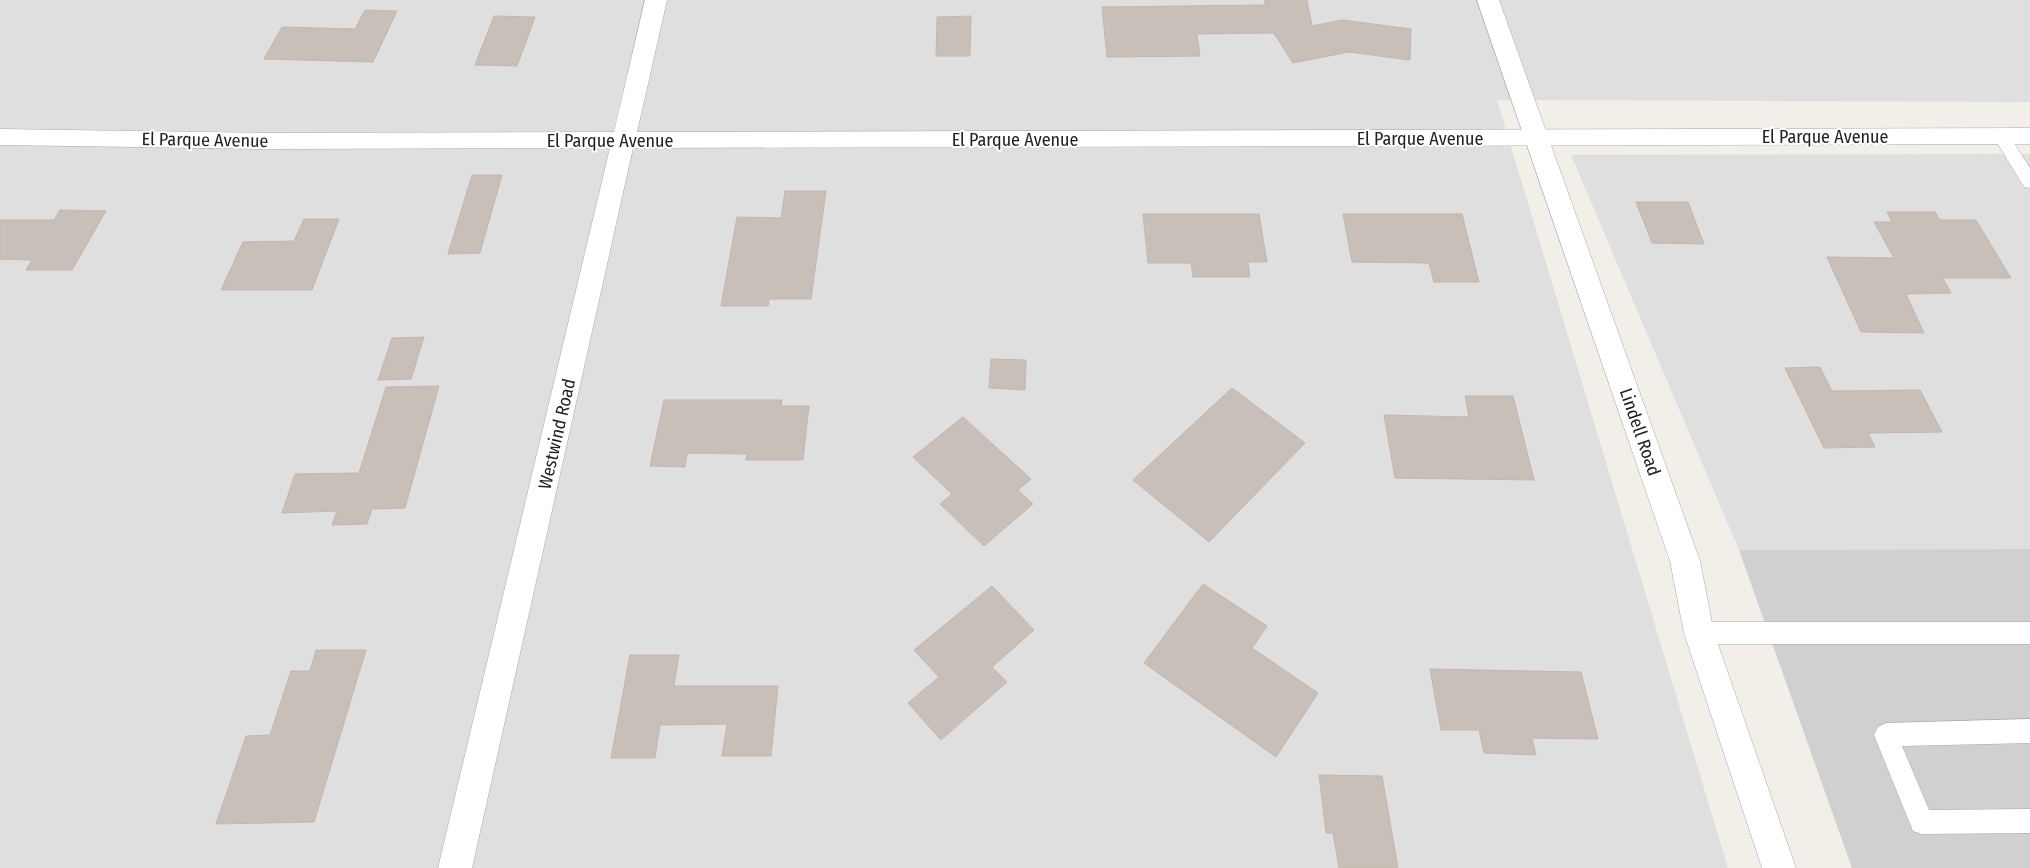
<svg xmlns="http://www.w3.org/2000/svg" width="2030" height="868" font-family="'Fira Sans Condensed',sans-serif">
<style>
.residential{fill:#e0dfdf}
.religious{fill:#d0d0d0}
.building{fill:#c7bfb8;stroke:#c4b6ab}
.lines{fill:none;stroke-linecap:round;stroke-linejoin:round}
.service-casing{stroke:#a9a9a9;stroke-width:1}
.minor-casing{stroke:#a9a9a9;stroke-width:1}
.tertiary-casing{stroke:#a9a9a9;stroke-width:1}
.service{fill:#fff;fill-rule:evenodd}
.minor{fill:#fff;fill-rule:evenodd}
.tertiary{fill:#fff;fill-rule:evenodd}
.labels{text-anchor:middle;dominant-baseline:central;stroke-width:4;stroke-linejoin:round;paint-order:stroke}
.street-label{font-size:18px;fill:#222;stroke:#fff}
</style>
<rect width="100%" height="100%" fill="#f2efe9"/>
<path class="residential" d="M0,0h2030v102l-533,-2 231,768h-1728z
M2030,154v395l-291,1 -168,-395z"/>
<path class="religious" d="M2030,549v319h-178l-113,-318z"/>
<path class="building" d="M1265,0h42l5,26 30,-6 69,9 -1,31 -61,-8 -56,11 -19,-30 -77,1 3,22 -93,1 -5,-50 163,-2z
M365,10l32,1 -24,51 -109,-3 18,-32 73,2z
M494,16l41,1 -18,49 -42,-1z
M971,16l-1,40h-34l1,-39z
M472,175h30l-22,78 -32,1z
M785,191h41l-15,108h-42l-1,7h-47l16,-89 44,1z
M1636,202h52l16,42 -52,-1z
M60,210l46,1 -34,59h-46l6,-10 -32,-1v-39h54z
M1887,212h48l5,8h36l35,58h-68l8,15 -45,1 18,39 -63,-1 -34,-75 67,1 -20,-36h18z
M1143,214h116l8,48h-19l2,15h-57l-2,-14h-43z
M1343,214h119l17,68h-45l-5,-19 -77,-1z
M304,219h35l-27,71h-91l22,-48 51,-1z
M424,337l-13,42 -33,1 14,-42z
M991,359l35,1 -1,30 -36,-2z
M1820,367l12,24 88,-1 22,42 -74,1 7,14 -51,1 -39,-80z
M439,386l-34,122 -33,1 -5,15 -35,1 5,-14 -55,2 13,-39 64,-1 27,-86z
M1232,388l73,55 -96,99 -76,-62z
M1465,396h48l21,84 -139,-2 -11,-63 85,2z
M664,400h118l-1,6h28l-6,54h-57l1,-6 -60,-1 -2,14 -35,-1z
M963,417l68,62 -13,11 15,14 -49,42 -44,-42 12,-10 -39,-37z
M1203,584l64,42 -15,22 66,45 -42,64 -132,-94z
M992,586l42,44 -42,37 15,15 -66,58 -33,-37 31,-26 -25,-27z
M316,650h50l-52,172 -98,2 30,-88 24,-1 21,-64h19z
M630,655h49l-5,31h104l-7,70h-49l5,-32 -67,1 -5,33h-44z
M1430,669l151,3 17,67 -66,-1 4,17 -52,-2 -5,-23h-38z
M1319,775l63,1 16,92h-59l-6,-35h-7z"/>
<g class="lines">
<g class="service-casing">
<path id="service" d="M2001,130l6,2 23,36v20l-6,-1 -31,-51 2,-4z
M1699,622h331v22h-331l-8,-4 -3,-7 3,-7z
M2030,719v24l-128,3 27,64 101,-1v24l-108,1 -9,-3 -39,-96 4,-8 8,-4z"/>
</g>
<g class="minor-casing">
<path id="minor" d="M645,0h22l-30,132 1393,-4v16l-1397,4 -161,720h-34l172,-720 -345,1 -265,-4v-16l265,4 349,-1z"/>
</g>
<g class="tertiary-casing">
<path id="tertiary" d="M1477,0h22l201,561 14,72 82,235h-34l-78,-235 -14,-72z"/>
</g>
<use href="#service" class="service"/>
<use href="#minor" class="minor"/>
<use href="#tertiary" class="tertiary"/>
</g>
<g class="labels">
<g class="street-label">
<text x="1825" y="137">El Parque Avenue</text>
<text x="1420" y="139">El Parque Avenue</text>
<text transform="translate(205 140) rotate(1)">El Parque Avenue</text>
<text x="1015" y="140">El Parque Avenue</text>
<text x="610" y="141">El Parque Avenue</text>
<text transform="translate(1640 432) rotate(71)">Lindell Road</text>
<text transform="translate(557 434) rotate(-77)">Westwind Road</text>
</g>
</g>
</svg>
